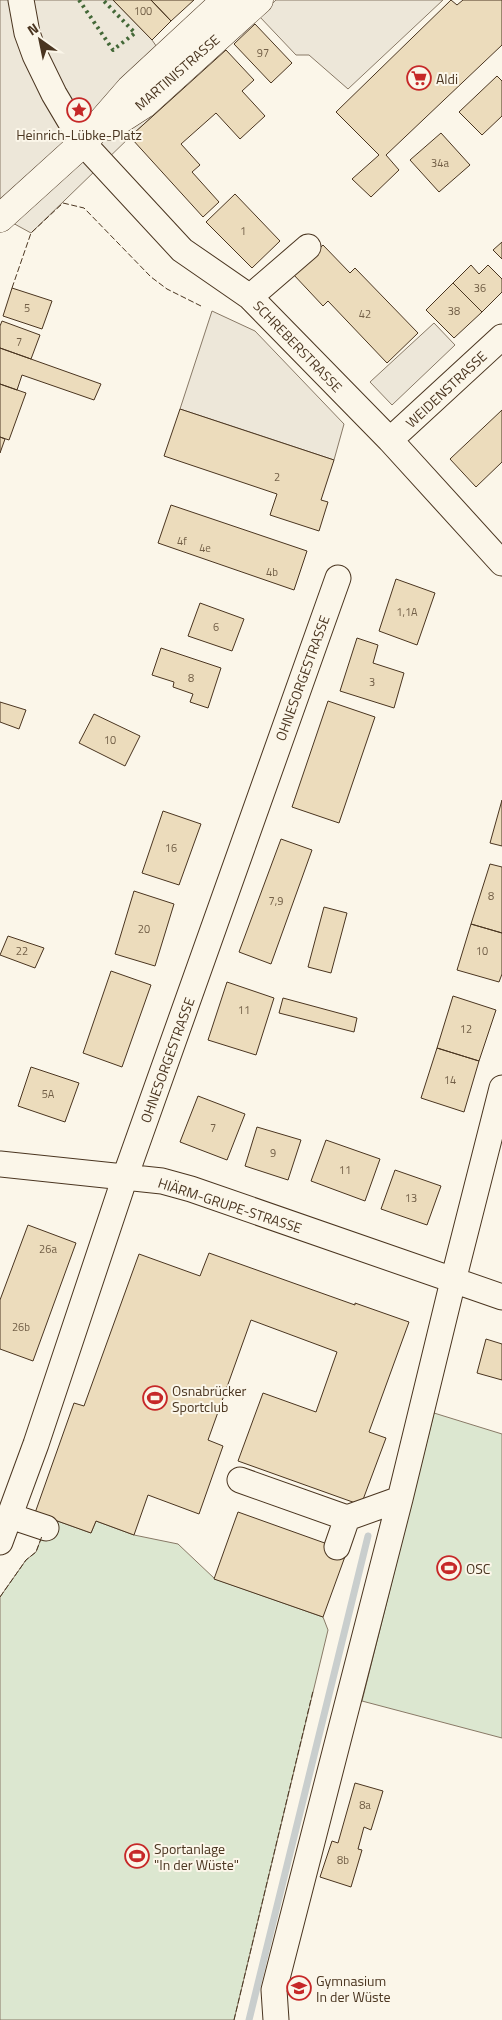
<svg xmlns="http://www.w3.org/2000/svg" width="502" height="2020" font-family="'Titillium Web',sans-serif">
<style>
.green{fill:#dce7d0;stroke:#887966}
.parking{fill:#ede7d9;stroke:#887966}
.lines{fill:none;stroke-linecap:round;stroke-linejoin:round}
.stream{stroke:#c9cecd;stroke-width:7}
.building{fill:#ecdcbc;stroke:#4a3520}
.minor-casing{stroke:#4a3520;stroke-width:27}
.major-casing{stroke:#4a3520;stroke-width:29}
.minor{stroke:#fbf6e9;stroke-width:25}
.major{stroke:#fbf6e9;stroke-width:28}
.hedge{stroke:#436837;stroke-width:4;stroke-dasharray:2.5 4;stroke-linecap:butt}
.fence{stroke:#4a3520;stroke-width:1;stroke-dasharray:6 2.5;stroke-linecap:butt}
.labels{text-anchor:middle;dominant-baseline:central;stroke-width:4;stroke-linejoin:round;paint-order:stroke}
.number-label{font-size:11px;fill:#725f47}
.street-label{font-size:14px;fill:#4a3520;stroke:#fbf6e9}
.poi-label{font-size:14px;fill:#4a3520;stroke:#fbf6e9;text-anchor:start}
</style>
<rect width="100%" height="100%" fill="#fbf6e9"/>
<path class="green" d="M434,1413l68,21v304l-140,-37z
M49,1518l42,15 5,-12 38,14 44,9 37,35 108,38 5,13 -94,390h-234v-423l26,-37 10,-8z"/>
<path class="parking" d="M0,0h113l39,40 33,47 -52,47 -102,99 -31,-17z
M276,0h167l-95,89 -39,-34h-13l-37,-39z
M212,311l43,20 89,93 -10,36 -154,-51z
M434,323l21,22 -63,60 -22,-23z"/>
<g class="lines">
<path class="stream" d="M249,2020l119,-484"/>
</g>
<path class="building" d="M113,0h38l20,21 -19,19z
M151,0h43l-23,21z
M451,0l6,5 6,-5h39v45l-116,110 13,15 -28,27 -19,-18 27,-24 -43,-43z
M255,24l37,39 -21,20 -37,-39z
M226,50l28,30 -12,11 23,25 -25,23 -24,-26 -35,31 19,21 -8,7 27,30 -16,15 -71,-78 1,-5z
M497,76l5,5v35l-20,19 -23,-23z
M441,133l29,32 -31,27 -29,-32z
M235,194l45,47 -28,27 -46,-46z
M502,242v17l-9,-9z
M323,245l27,28 5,-5 63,65 -31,30 -59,-62 -5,5 -30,-32z
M471,265l8,9 9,-9 14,14v13l-20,20 -29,-29z
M453,283l29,29 -28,26 -28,-28z
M12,288l40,13 -10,28 -39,-13z
M2,321l38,14 -9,24 -31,-11v-22z
M0,348l101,36 -7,16 -72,-25 -5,15 -17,-6z
M0,384l26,9 -17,47 -9,-3z
M180,409l154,51 -13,40 7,2 -9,29 -49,-16 7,-21 -113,-38z
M502,410v52l-26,25 -26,-28z
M0,437l5,2 -5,14z
M171,505l136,46 -13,39 -136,-47z
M396,579l39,14 -18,52 -38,-14z
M200,603l44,16 -12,32 -44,-15z
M357,638l21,7 -5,18 31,10 -10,35 -54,-17z
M161,648l60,20 -13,40 -18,-6 3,-8 -20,-7 1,-5 -22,-7z
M328,701l47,16 -36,106 -47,-16z
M0,702l26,8 -7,19 -19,-7z
M94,714l46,22 -15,30 -46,-23z
M502,800v46l-12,-3z
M163,811l38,13 -22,61 -37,-12z
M281,839l31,11 -41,114 -32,-12z
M490,864l12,3v66l-31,-9z
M134,891l40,13 -19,62 -40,-12z
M324,907l23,6 -16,60 -23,-6z
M471,924l31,9v41l-3,8 -42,-12z
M8,936l36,12 -9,20 -35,-13z
M111,971l40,14 -29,82 -39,-14z
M227,982l47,16 -18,57 -48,-15z
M453,996l43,14 -17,51 -42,-13z
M283,998l74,20 -3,14 -75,-19z
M437,1048l42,13 -15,51 -43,-14z
M31,1067l48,16 -14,39 -47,-16z
M198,1096l47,18 -18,46 -47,-18z
M257,1127l44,13 -13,40 -43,-14z
M326,1140l54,19 -15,42 -54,-20z
M395,1170l46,16 -14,39 -46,-16z
M28,1225l48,18 -43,118 -33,-12v-49z
M209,1253l146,52v-2l54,19 -40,110 17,6 -25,67 -123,-44 25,-68 53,19 21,-60 -86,-32 -43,120 15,6 -24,68 -51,-19 -14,40 -38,-14 -5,12 -56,-20 39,-110 10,3 55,-152 61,22z
M486,1339l16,5v36l-25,-7z
M238,1512l109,39 -24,66 -109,-38z
M355,1783l28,8 -12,39 -7,-3 -6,22 4,1 -11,37 -31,-10 12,-36 6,2z"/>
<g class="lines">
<g class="minor-casing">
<path id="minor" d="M21,0l6,33 8,22 19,39 29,49 99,107 68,47 140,143 112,123
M250,297l58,-50
M390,440l112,-103
M0,1164l162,17 29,8 311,108
M240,1480l107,38 53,-19
M10,1516l36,12
M0,1542l36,-98 89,-267 213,-599
M337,1547l10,-29
M276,2020l-2,-30 126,-491 53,-218 49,-193"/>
</g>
<g class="major-casing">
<path id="major" d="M110,126l34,-22 115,-104
M0,218l83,-75 47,-54 96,-89"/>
</g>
<use href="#minor" class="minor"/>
<use href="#major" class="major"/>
<path class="hedge" d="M79,0l34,50 22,-17 -32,-33"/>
<path class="fence" d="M12,288l19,-55 32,-30 21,5 67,69 16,12 34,17
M0,1597l26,-37 10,-8 6,-16
M234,2020l79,-329"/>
</g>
<defs>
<g id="supermarket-ring" transform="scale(1.25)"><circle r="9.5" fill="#fbf6e9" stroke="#c62828" stroke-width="1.5"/><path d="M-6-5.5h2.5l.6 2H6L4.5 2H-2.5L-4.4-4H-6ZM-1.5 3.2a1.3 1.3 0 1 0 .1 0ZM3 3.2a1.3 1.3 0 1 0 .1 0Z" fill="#c62828"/></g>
<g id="sight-ring" transform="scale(1.25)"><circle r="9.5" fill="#fbf6e9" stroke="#c62828" stroke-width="1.5"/><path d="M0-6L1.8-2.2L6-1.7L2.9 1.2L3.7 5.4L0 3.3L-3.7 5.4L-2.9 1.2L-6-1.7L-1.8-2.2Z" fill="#c62828"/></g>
<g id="stadium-ring" transform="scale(1.25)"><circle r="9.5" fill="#fbf6e9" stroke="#c62828" stroke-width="1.5"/><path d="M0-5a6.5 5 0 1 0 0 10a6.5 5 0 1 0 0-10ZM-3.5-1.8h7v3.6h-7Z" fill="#c62828"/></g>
<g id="school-ring" transform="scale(1.25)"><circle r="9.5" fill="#fbf6e9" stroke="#c62828" stroke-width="1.5"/><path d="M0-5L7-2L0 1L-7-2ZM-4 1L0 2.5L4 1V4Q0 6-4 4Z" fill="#c62828"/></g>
</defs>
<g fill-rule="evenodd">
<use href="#supermarket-ring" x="419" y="78"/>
<use href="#sight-ring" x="79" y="110"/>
<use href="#stadium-ring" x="155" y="1398"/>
<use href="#stadium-ring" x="449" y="1568"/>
<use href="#stadium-ring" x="137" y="1856"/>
<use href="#school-ring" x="299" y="1988"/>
</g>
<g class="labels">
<g class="number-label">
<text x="143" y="11">100</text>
<text x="263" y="53">97</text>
<text x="440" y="163">34a</text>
<text x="243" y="231">1</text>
<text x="480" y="288">36</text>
<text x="27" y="308">5</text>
<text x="454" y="311">38</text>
<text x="365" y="314">42</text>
<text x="19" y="342">7</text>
<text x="277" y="477">2</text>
<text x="182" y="541">4f</text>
<text x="205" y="548">4e</text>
<text x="272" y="572">4b</text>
<text x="407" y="612">1,1A</text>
<text x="216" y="627">6</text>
<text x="191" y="678">8</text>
<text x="372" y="682">3</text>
<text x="110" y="740">10</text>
<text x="171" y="848">16</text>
<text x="491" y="896">8</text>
<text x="276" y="901">7,9</text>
<text x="144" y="929">20</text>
<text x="22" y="951">22</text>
<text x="482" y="951">10</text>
<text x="244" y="1010">11</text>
<text x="466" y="1029">12</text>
<text x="450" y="1080">14</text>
<text x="48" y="1094">5A</text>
<text x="213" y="1128">7</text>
<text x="273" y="1153">9</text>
<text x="345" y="1170">11</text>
<text x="411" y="1198">13</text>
<text x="48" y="1249">26a</text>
<text x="21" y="1327">26b</text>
<text x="365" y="1805">8a</text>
<text x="343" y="1860">8b</text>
</g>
<g class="street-label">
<text transform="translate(177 72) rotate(-41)">MARTINISTRASSE</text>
<text transform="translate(298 346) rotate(46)">SCHREBERSTRASSE</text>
<text transform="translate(446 389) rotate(-43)">WEIDENSTRASSE</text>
<text transform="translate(302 678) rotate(-70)">OHNESORGESTRASSE</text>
<text transform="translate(167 1060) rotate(-70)">OHNESORGESTRASSE</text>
<text transform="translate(230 1205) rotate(18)">HIÄRM-GRUPE-STRASSE</text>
</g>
<g class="poi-label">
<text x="436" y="78">Aldi</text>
<text x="79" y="134" text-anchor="middle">Heinrich-Lübke-Platz</text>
<text x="172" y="1390">Osnabrücker<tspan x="172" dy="16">Sportclub</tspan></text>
<text x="466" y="1568">OSC</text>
<text x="154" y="1848">Sportanlage<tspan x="154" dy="16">"In der Wüste"</tspan></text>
<text x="316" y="1980">Gymnasium<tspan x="316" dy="16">In der Wüste</tspan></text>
</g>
</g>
<g transform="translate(40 40) rotate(327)" stroke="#fbf6e9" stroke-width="4" paint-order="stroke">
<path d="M0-4L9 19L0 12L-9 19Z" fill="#4a3520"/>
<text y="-8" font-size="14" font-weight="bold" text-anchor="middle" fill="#4a3520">N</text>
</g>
</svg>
